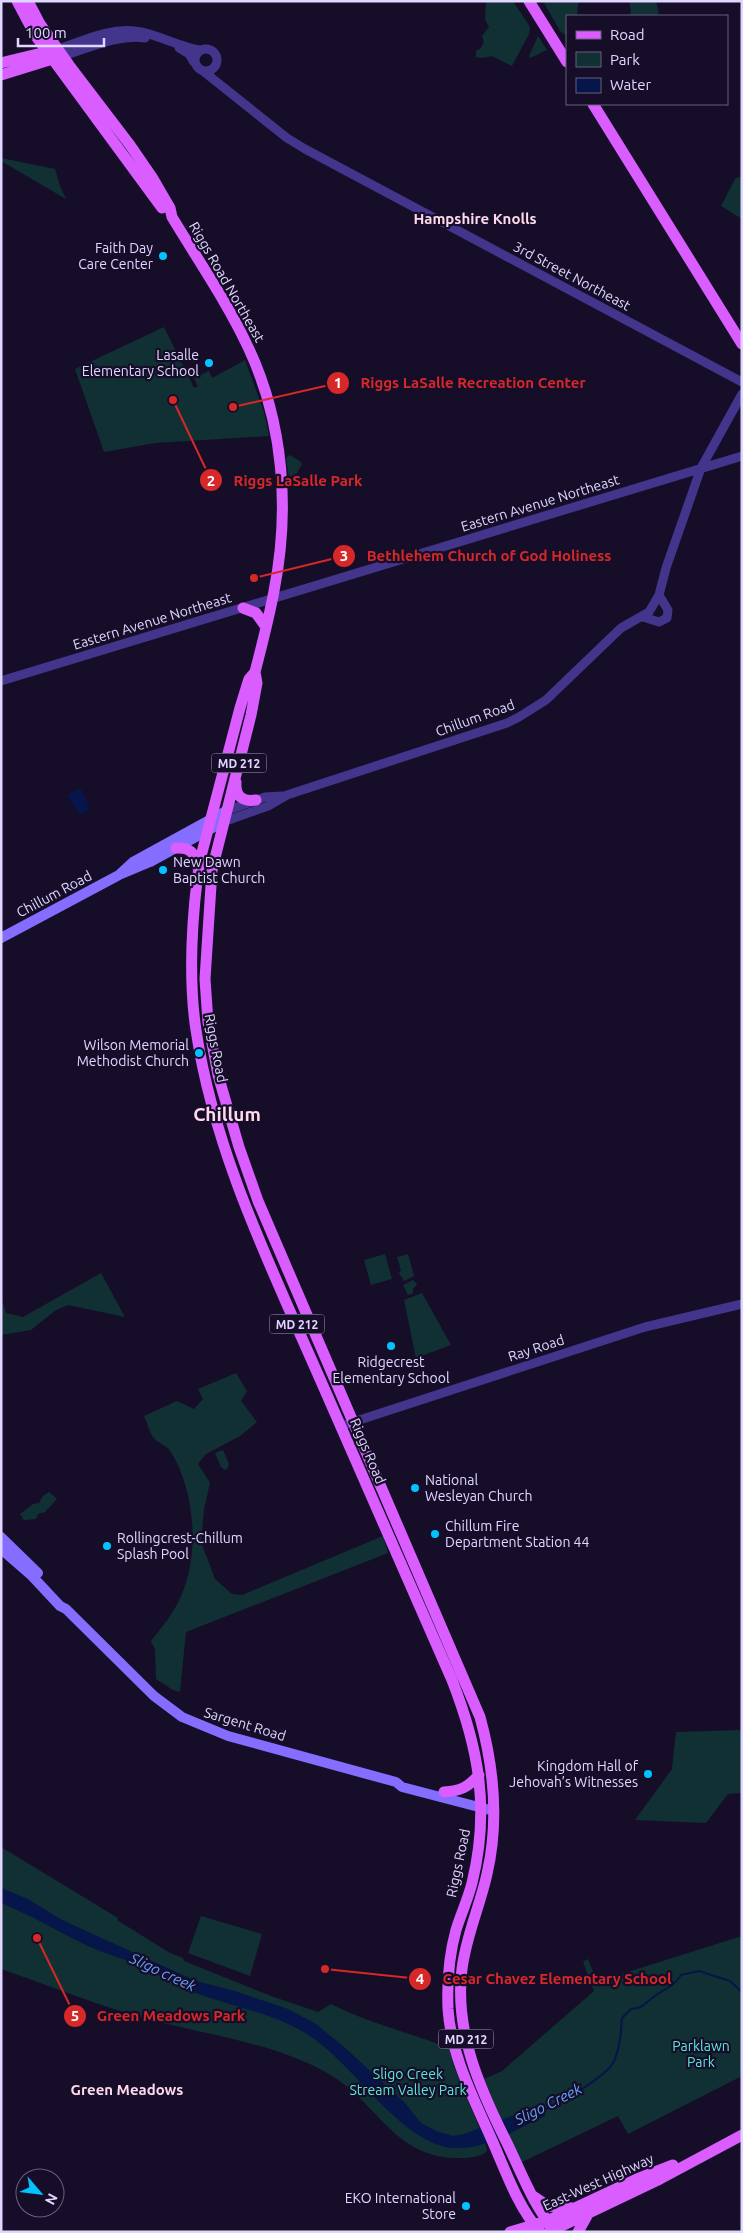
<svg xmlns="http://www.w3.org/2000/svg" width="743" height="2233" font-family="Ubuntu,sans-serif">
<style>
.green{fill:#103034}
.water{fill:#06154a}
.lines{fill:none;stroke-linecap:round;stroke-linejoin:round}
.stream{stroke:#06154a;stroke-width:2}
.tertiary{stroke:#44358c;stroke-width:9}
.secondary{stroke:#856dff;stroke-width:10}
.primary{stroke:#d95dff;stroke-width:11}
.poi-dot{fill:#02c3ff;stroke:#160e29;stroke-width:2}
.labels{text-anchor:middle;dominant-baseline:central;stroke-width:4.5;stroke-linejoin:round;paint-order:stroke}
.shield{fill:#160e29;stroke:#a39abf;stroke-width:1}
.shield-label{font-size:12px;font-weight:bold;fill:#e0d6ff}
.poi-label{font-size:14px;fill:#e0d6ff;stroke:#160e29;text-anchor:end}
.street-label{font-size:14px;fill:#e0d6ff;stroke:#160e29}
.park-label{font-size:14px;fill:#58e9d9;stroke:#160e29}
.neighbourhood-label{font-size:15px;font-weight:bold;fill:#ffd8eb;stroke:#160e29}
.water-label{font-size:15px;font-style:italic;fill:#64a2ff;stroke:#160e29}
.district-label{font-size:19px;font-weight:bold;fill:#ffd8eb;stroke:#160e29}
.leader{fill:none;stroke:#d62828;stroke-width:2}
.callout-dot{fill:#d62828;stroke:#160e29;stroke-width:2}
.mark-label{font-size:15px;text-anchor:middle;font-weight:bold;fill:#fff}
.callout-label{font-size:15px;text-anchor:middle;font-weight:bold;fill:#d62828;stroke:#160e29;stroke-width:4.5;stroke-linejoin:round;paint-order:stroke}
</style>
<rect width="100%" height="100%" fill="#160e29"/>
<path class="green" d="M486,1h27l17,26 -1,7 -17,32 -20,-10 -10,2 -6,-1v-6l5,-3 3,-6 -2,-6 7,-9 -4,-8z
M543,1h39l-4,3 -1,12h-10v20l-7,-5z
M629,1h27l3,12 -4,3h-26l2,-4z
M538,36l9,14 -17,8 -1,-2z
M1,158l54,11 5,17 6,13 -65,-38z
M738,177l4,1v41l-21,-13 14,-27z
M164,327l30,61 4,-2 -4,-8 15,-7 3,7 33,-18 19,52 5,24 -114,7 -51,9 -29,-83z
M289,455l11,6 2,3 -12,22 -4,-28z
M385,1254l7,25 -21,6 -7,-25z
M408,1254l6,22 -10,5 -5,-8 2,-3 -4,-13z
M101,1273l24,44 -57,-12 -12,5 -25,20 -30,5v-38l5,16 17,4z
M413,1280l4,4 -4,5v4l-5,2 -5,-10z
M422,1293l29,52 -35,13 -12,-58z
M236,1373l11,18 -6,10 16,21 -17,14 -34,18 -8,10 12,19 -6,26 -3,33 14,37 17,15 10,1 141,-59 5,17 -202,79 -6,60 -7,-2 -17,-11 -1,-30 -4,-8c11,-14 23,-28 30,-45 19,-42 14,-105 -10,-144 -4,-7 -14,-9 -18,-15 -4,-6 -6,-15 -9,-21l33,-15 17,8 9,-10 -5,-10z
M223,1450l6,14 -1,4 -3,2 -4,-3 -6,-14z
M49,1492l8,7 -12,13 -7,2 -2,5 -12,1 -4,-6 13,-10 6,-1 4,-7z
M742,1730v63l-14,1 -22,29 -71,-3 37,-51 4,-37z
M1,1847l117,71 -1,2 53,33 13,5 1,3 87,35 47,16 13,-8c36,18 75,28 113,42l4,-2 7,25 30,72 2,10c-6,6 -17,7 -25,7 -68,2 -82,-54 -133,-84 -54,-31 -117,-38 -177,-54 -51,-13 -101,-34 -151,-51z
M201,1916l61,18 -12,42 -62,-23z
M742,1936v140l-114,58 -10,-18 -98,47 -36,-84 18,-8 92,-80 -11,-29 5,-3 11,28 13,-10z"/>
<path class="water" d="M81,788l9,21 -10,6 -13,-20z
M1,1888l27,11 34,21 134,61 39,10 53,18 28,15 27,22 62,57 16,20 15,8 17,5 11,-2 80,-30 1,12c-31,14 -68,40 -103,30 -52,-15 -93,-90 -142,-116 -37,-20 -77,-25 -114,-41 -13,-5 -24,-14 -37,-20 -20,-9 -42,-14 -63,-24 -29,-14 -55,-30 -85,-42z"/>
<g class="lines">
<path class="stream" d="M543,2110c16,-6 62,-33 70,-47 7,-14 8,-30 9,-45l9,-9c14,-1 13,-6 24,-13 12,-9 17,-8 26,-21l18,-4 31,10 12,11"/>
<path class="tertiary" d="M179,48l10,6 5,8
M195 60a11 11 0 1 1 22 0a11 11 0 1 1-22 0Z
M59,49c25,-9 54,-23 82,-17 20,4 39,15 59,18
M63,56c26,-8 55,-22 82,-18
M203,71l84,67 18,11 437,233
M643,617l16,5 8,-4 1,-8 -9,-15
M1,681l741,-225
M226,811l39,-14 17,-1
M223,822l45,-16 19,-11 220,-72 12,-6 27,-17 75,-72 28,-16 10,-17 7,-27 35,-100 41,-74
M341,1426l304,-99 97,-23"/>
<path class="secondary" d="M120,874l13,-12 93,-51
M1,938l118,-63 31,-13 73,-40
M1,1537l37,36
M1,1549l31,27 28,30 6,3 88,87 28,21 46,19 168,46 6,5 92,24"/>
<path class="primary" d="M17,1l18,34 127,173
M28,1l12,23 29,41 61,80 22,32 18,31 2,9c26,43 55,85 76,130 36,76 42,163 26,244 -5,27 -12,54 -19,81l2,11 -6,32 -39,155 -7,109 3,43 10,53 21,72 19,54 222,516c14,51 19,105 7,157 -7,32 -21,62 -25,95 -8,62 18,120 45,174 15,31 26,62 49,89
M529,1l38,61
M1,63l53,-13
M1,75l58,-18
M593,104l149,240
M243,608l13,5 10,14
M255,672l-6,7 -9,29 -40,152c-8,51 -12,118 -4,170 18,122 75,237 124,349 44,100 88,200 132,301 27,69 38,130 20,203 -4,16 -11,31 -16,47 -7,25 -9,53 -8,79 3,46 25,88 43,129 14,31 26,68 49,94
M236,782c-1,14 6,20 20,18
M176,848c14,-1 19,5 21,18
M444,1792c17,-1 24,-5 35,-17
M533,2196l15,10 24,2
M510,2232l37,-11 90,-42 36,-14
M549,2232l111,-53 82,-44
M578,2232l10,-18"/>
</g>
<g class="poi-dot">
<circle cx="163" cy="256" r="5"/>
<circle cx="209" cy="363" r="5"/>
<circle cx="163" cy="870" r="5"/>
<circle cx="199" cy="1053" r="5"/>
<circle cx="391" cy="1346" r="5"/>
<circle cx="415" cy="1488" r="5"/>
<circle cx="435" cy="1534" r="5"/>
<circle cx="107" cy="1546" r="5"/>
<circle cx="648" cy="1774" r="5"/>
<circle cx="466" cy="2206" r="5"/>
</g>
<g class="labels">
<g class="shield">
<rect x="211.5" y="753.5" width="55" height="19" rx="4"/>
<rect x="269.5" y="1314.5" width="55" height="19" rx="4"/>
<rect x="438.5" y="2029.5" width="55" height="19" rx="4"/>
</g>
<g class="shield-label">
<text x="239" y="763">MD 212</text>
<text x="297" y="1324">MD 212</text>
<text x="466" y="2039">MD 212</text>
</g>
<g class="poi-label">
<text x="153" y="248">Faith Day<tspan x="153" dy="16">Care Center</tspan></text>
<text x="199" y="355">Lasalle<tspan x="199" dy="16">Elementary School</tspan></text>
<text x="173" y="862" text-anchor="start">New Dawn<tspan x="173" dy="16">Baptist Church</tspan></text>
<text x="189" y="1045">Wilson Memorial<tspan x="189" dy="16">Methodist Church</tspan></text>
<text x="391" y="1362" text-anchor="middle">Ridgecrest<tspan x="391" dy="16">Elementary School</tspan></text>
<text x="425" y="1480" text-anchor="start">National<tspan x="425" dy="16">Wesleyan Church</tspan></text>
<text x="445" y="1526" text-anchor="start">Chillum Fire<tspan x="445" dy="16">Department Station 44</tspan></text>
<text x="117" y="1538" text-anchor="start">Rollingcrest-Chillum<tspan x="117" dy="16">Splash Pool</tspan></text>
<text x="638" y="1766">Kingdom Hall of<tspan x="638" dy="16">Jehovah’s Witnesses</tspan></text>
<text x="456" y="2198">EKO International<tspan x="456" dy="16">Store</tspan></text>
</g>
<g class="street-label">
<text transform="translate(572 276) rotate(28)">3rd Street Northeast</text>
<text transform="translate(227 282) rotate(60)">Riggs Road Northeast</text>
<text transform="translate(540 503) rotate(-17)">Eastern Avenue Northeast</text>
<text transform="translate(152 621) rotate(-17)">Eastern Avenue Northeast</text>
<text transform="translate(475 718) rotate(-20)">Chillum Road</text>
<text transform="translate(54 894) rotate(-28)">Chillum Road</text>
<text transform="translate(216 1048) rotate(79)">Riggs Road</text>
<text transform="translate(536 1348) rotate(-18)">Ray Road</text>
<text transform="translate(368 1451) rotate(67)">Riggs Road</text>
<text transform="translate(245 1724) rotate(17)">Sargent Road</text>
<text transform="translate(458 1863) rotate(-78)">Riggs Road</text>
<text transform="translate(598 2182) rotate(-24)">East-West Highway</text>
</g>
<g class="park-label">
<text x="701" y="2046">Parklawn<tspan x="701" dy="16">Park</tspan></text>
<text x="408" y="2074">Sligo Creek<tspan x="408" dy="16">Stream Valley Park</tspan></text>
</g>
<g class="neighbourhood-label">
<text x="475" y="218">Hampshire Knolls</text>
<text x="127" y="2089">Green Meadows</text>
</g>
<g class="water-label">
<text transform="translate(163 1972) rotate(25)">Sligo creek</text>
<text transform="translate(548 2104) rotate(-27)">Sligo Creek</text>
</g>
<g class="district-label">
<text x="227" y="1114">Chillum</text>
</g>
</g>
<path class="leader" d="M233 407L338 383M173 400L211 480M254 578L344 556M325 1969L420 1979M37 1938L75 2016"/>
<g class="callout-dot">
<circle cx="233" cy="407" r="5"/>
<circle cx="173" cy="400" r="5"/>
<circle cx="254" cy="578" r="5"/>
<circle cx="325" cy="1969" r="5"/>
<circle cx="37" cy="1938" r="5"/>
<circle cx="338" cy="383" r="12"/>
<circle cx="211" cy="480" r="12"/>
<circle cx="344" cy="556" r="12"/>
<circle cx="420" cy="1979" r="12"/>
<circle cx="75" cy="2016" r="12"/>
</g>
<g class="mark-label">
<text x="338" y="388">1</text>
<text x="211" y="486">2</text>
<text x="344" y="561">3</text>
<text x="420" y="1984">4</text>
<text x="75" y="2021">5</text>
</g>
<g class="callout-label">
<text x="473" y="388">Riggs LaSalle Recreation Center</text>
<text x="298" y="486">Riggs LaSalle Park</text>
<text x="489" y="561">Bethlehem Church of God Holiness</text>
<text x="557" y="1984">Cesar Chavez Elementary School</text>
<text x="171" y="2021">Green Meadows Park</text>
</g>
<rect width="743" height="2233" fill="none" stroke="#e0d6ff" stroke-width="5"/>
<rect x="566" y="15" width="162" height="90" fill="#160e29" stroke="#675e7f"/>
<rect x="576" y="31" width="25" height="8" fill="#d95dff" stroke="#675e7f"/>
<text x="610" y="40" font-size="15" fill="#e0d6ff">Road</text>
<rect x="576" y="52" width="25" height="15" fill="#103034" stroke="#675e7f"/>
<text x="610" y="65" font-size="15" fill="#e0d6ff">Park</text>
<rect x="576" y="78" width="25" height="15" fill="#06154a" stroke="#675e7f"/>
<text x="610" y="90" font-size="15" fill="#e0d6ff">Water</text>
<g transform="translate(40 2193) rotate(118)"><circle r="24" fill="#160e29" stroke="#675e7f"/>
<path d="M0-4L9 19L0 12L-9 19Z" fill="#02c3ff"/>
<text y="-8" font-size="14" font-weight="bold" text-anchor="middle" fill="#e0d6ff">N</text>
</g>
<path d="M18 38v8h86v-8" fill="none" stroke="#e0d6ff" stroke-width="2.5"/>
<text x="25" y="38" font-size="15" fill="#e0d6ff" stroke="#160e29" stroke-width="4" paint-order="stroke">100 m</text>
</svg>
